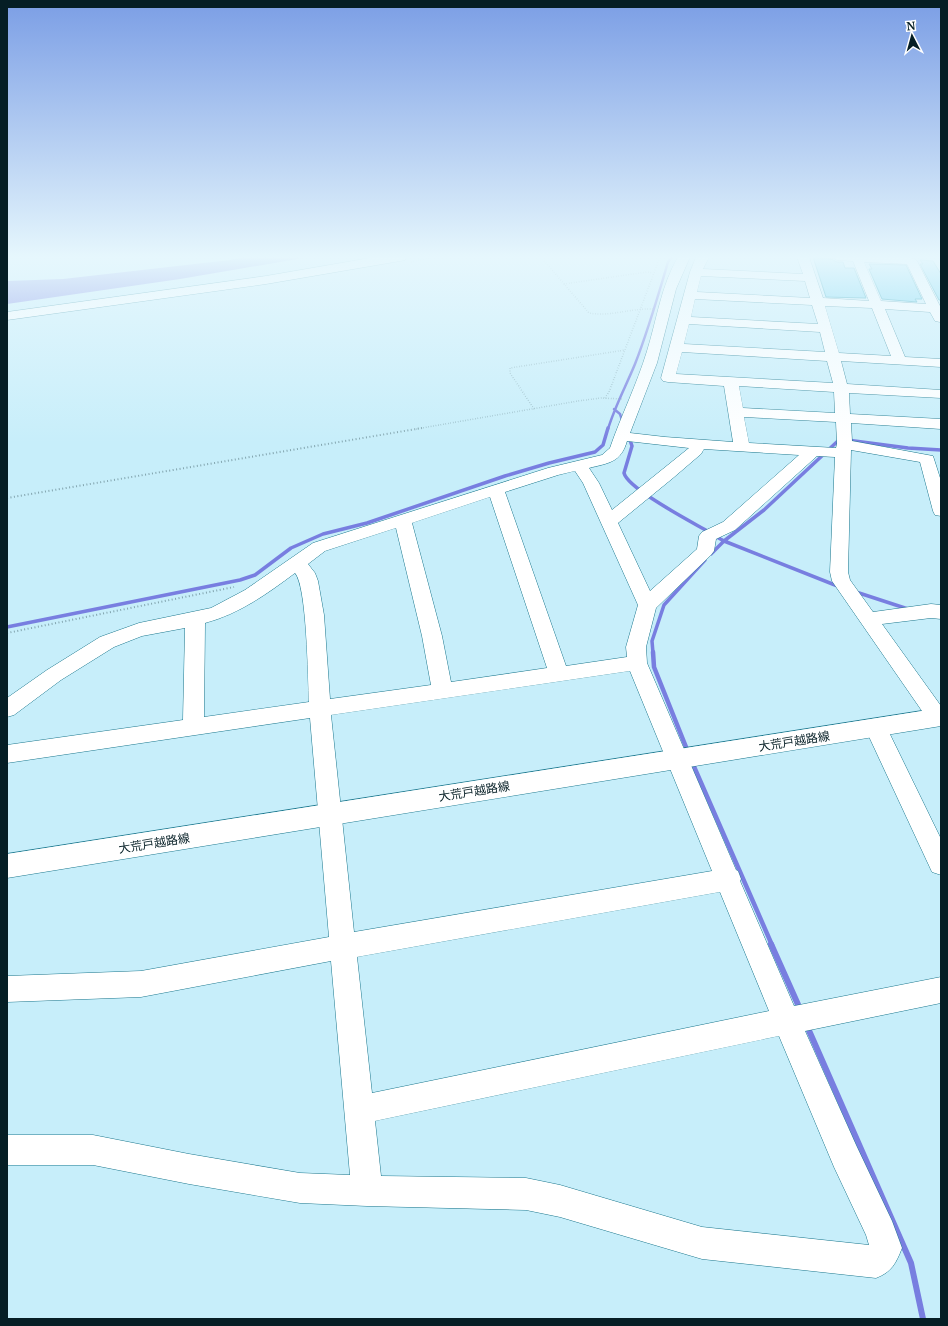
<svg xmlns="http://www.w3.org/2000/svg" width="948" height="1326" font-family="Merriweather,'Noto Sans JP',serif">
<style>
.water{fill:#787ee0}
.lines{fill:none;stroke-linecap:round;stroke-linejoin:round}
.stream-far3{stroke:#787ee0;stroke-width:2.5}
.stream-far2{stroke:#787ee0;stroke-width:3.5}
.stream-far1{stroke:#787ee0;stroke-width:4.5}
.stream{stroke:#787ee0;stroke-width:6}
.building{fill:#61d0ef;stroke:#0392af}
.minor-casing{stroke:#1c788e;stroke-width:1}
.major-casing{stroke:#1c788e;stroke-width:1}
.path-far1{stroke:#83a5af;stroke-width:1.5;stroke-dasharray:0.5 2;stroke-linecap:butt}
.path{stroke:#83a5af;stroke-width:2;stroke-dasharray:1 2.5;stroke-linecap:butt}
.minor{fill:#fff;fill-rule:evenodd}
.major{fill:#fff;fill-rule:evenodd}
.labels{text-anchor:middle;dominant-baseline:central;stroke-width:3;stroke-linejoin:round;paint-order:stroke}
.street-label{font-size:12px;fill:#051e25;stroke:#fff}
</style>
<rect width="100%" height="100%" fill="#c7eefa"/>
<path class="water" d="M243,257h66l-129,22 -173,25v-23l56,-2 167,-19z"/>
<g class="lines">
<path class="stream-far3" d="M614,409l6,5 3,9
M608,429c7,-23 18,-43 27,-65 13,-33 23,-68 33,-102l4,-5"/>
<path class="stream-far2" d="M629,437l3,9 -8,27c4,16 68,49 85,59
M847,440l61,8 33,2
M715,536l9,5 116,46
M711,554l13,-13 40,-31 76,-71
M856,592l52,17
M7,627l233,-47 15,-5 36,-27 32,-14 44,-11 138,-47 44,-13 46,-11 8,-7 5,-17
M653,653l-1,-12 12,-36 41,-45"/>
<path class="stream-far1" d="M653,652l1,15 34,85
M692,762l80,183"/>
<path class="stream" d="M771,944l29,65
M807,1026l104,237 12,56"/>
</g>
<path class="building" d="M813,257l18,2 6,3h6l2,6h9l12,30 -40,-1z
M920,260l13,1 8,13v26h-2l-19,-36h3z
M869,264l37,1 16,34h-7l2,3 -35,-3 -13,-30h3z"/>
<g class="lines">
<g class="minor-casing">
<path id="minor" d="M678,257h12l-14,32 -19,74 -27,70 35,4 68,5 -9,-56 -56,-4 -5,-1 -2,-3 29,-106 6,-15h13l-6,12 100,5 -6,-17h12l14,41 46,3 -16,-40 -16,-1 -6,-3 80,1 4,1 2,2 24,47 -1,14 -5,-1 -5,-9 -45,-3 20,48 36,2v8l-100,-6 6,23 94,6v8l-92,-5 1,21 91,5v10l-90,-6 1,18 81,15 8,25v35l-6,-1 -2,-4 -13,-49 -69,-12 -3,122 2,8 23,32 58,-8 10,1v14l-10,-1 -49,6 59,82v19l-3,1 -7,-2 -99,-143 -2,-9 5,-115 -18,-1 -82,74 -19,9 -2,12 -3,4 -55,53 -10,39 1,16 89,207 2,1 3,8 -1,2 54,125 147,-29v26l-136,28 51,114 36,76 10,27c-6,15 -10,24 -26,30l-174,-19 -142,-42 -34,-7 -159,-4 -67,-3 -111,-19 -96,-19h-86v-30h86l96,19 111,19 50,2 -19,-214 -190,36 -134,5v-26l134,-5 188,-34 -19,-219 -303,45v-18l176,-25 2,-92 -43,8 -28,11 -53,33 -47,35 -7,2v-19l40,-28 53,-33 39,-14 72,-15 34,-18 68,-47 235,-75 54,-13 8,-7c11,-32 27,-64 37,-97 10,-32 14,-65 31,-94zM864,262l43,2 19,40 -45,-3zM701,276l104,5 5,17 -113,-6zM695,299l117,6 6,19 -127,-7zM825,306l47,2 19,48 -52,-3zM689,324l131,8 5,20 -141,-8zM682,352l145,9 6,22 -157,-9zM739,386l95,6 1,21 -92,-5zM744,417l92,5 1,22 -1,4 -87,-5zM627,441l62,7 -77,62 -13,-27 -10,-15c19,-5 32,-5 38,-27zM704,449l95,6 -76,67 -21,10 -3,4 -2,13 -47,42 -32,-68 55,-45 28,-24zM575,471l8,12 55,122 -12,42 1,10 -61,9 -61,-174 53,-17zM490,497l57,171 -96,14 -9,-46 -30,-113zM396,528l26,108 9,49 -101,14 -6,-84 -6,-34 -3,-8 -7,-9 17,-13zM295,573c12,12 13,107 14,129l-105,15 1,-94c34,-9 62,-29 90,-50zM630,671l82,200 -358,61 -23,-217zM720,892l49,119 -397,82 -15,-136zM779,1036l55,131 32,68 3,10 -167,-18 -142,-42 -34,-7 -145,-2 -6,-55z
M876,720l8,2 57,117v36l-9,-3 -67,-144 3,-6z"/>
</g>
<g class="major-casing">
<path id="major" d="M376,257h30l-1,3 -5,1 -134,23 -259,36v-8l259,-36z
M941,708v18l-934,152v-24z"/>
</g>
<path class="path-far1" d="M541,257l48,56c21,4 42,-5 64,-4
M940,259l1,2
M411,262l21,-5
M564,284l83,-12 6,1
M605,398l4,-6 51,-135
M534,409l-24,-36v-5l115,-18
M416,429l162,-28 23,-3 21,1"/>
<path class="path" d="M7,498l415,-70
M7,633l227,-46"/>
<use href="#minor" class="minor"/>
<use href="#major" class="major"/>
</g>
<linearGradient id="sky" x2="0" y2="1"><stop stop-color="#7b9ee5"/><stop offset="0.58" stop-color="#e6f7fd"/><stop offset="1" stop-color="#e6f7fd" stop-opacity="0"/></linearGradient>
<rect width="948" height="443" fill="url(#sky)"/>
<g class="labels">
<g class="street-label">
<text transform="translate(794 741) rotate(-9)">大荒戸越路線</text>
<text transform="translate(474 791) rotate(-9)">大荒戸越路線</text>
<text transform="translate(154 843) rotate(-9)">大荒戸越路線</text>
</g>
</g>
<rect width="948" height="1326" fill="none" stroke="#051e25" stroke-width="16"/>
<g transform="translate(912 36) rotate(354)" stroke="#ffffff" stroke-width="3" paint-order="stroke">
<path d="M0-3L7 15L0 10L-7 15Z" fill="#051e25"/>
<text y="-6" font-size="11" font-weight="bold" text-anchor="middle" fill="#051e25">N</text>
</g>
</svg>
